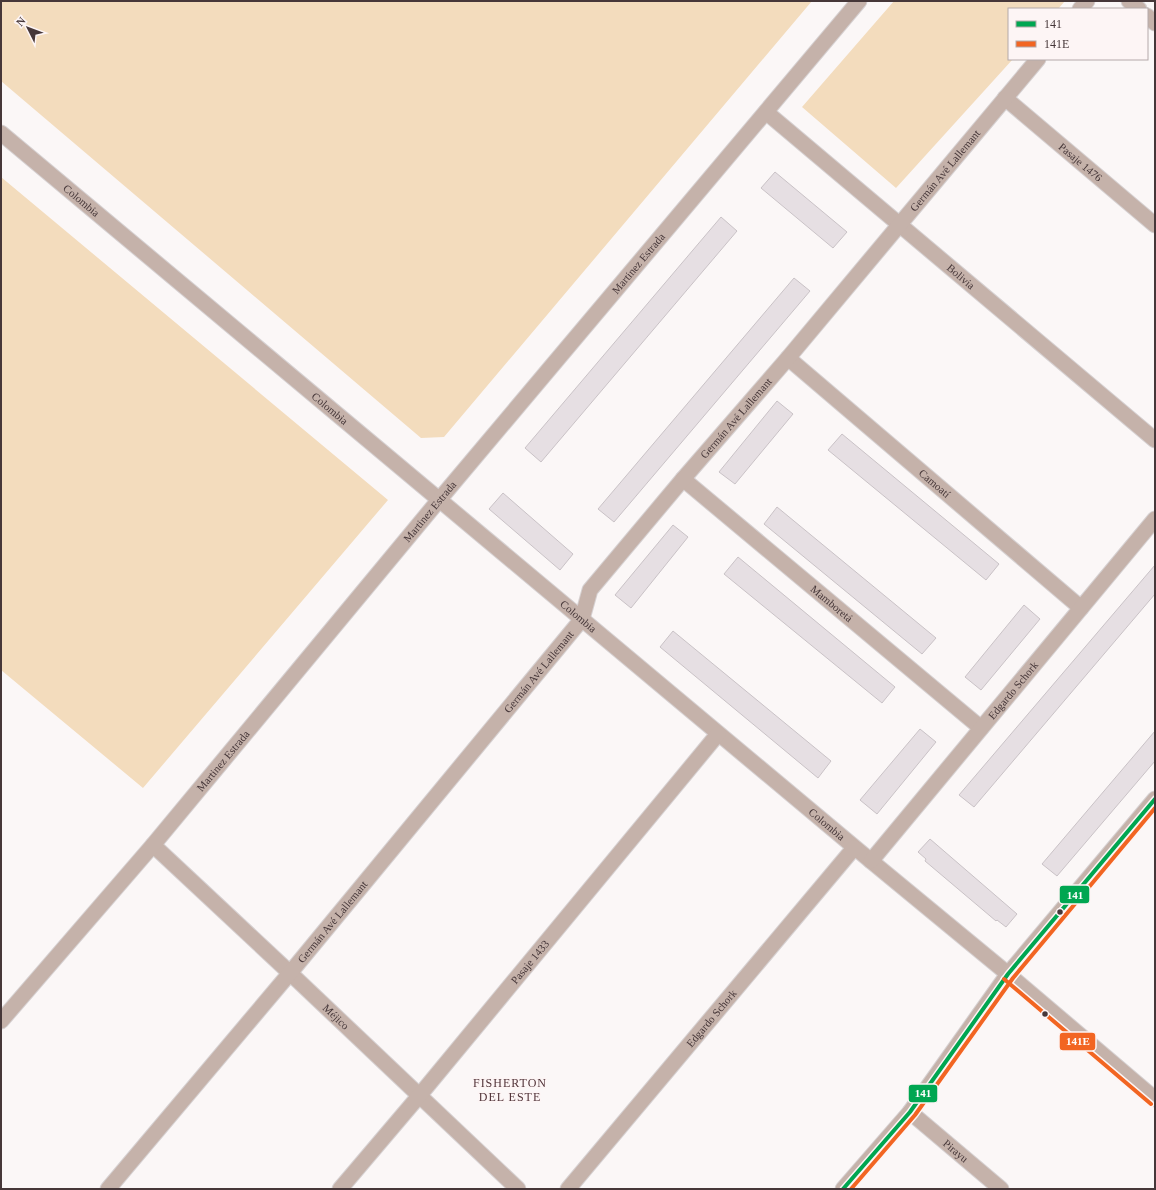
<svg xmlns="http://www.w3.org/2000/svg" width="1156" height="1190" font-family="Georgia,serif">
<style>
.green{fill:#f3dcbd}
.building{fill:#e6dfe3;stroke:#c9c2c6}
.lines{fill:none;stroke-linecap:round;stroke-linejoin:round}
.street-casing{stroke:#d6d1d2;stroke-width:17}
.street{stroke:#c5b2aa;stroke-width:15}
.bus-1-casing{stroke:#fdf5f5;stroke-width:7}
.bus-2-casing{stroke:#fdf5f5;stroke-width:7}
.bus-1{stroke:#00a651;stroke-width:4}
.bus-2{stroke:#f26522;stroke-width:4}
.bus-dot{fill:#463739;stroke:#fdf5f5;stroke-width:1.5}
.labels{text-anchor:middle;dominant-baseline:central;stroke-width:3;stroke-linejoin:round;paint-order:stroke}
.street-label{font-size:11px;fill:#463739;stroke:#fdf5f5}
.neighbourhood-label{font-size:12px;letter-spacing:1px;fill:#523439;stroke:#fdf5f5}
.line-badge{stroke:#fdf5f5;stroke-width:1.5}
.badge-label{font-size:11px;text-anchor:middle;font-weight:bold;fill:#fff}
</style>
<rect width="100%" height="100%" fill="#fbf7f7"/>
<path class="green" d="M1,1h811l-368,436 -23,1 -420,-357z
M894,1h171l-7,8h-49v50h4l-117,129 -94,-81z
M1,177l387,323 -245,288 -142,-118z"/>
<path class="building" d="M775,172l72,60 -14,16 -72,-60z
M721,217l16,14 -196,231 -16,-14z
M794,278l16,13 -196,231 -16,-13z
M777,401l16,13 -58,70 -16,-12z
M842,434l157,130 -13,16 -158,-130z
M503,493l70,61 -13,16 -71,-61z
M777,507l159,131 -14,16 -158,-130z
M673,525l15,12 -57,71 -16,-13z
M738,557l157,130 -13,16 -158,-129z
M1155,565v29l-181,213 -15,-12z
M1024,605l16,14 -59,71 -16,-13z
M673,631l158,130 -13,17 -158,-131z
M920,729l16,13 -59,72 -17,-14z
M1155,731v30l-98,115 -15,-12z
M930,839l87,75 -11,13 -9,-7 -1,1 -71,-60 1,-2 -8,-7z"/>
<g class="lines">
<g class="street-casing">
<g id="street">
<path d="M1129,1l10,8"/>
<path d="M1080,9l7,-8"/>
<path d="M1147,16l8,7"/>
<path id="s1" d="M1005,98l150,127"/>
<path id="s2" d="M766,112l389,328"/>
<path id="s3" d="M1,133l870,728 137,113 147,125"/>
<path id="s4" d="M788,358l293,250"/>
<path id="s5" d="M683,479l298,249"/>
<path id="s6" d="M153,845l137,128 228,216"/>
<path id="s7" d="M871,861l284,-342"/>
<path id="s8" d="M1,1021l152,-176 286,-345 420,-499"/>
<path id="s9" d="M910,1112l91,77"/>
<path id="s10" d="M108,1189l182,-216 292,-354 8,-29 93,-111 105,-121 250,-299"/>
<path id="s11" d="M340,1189l79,-93 299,-362"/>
<path id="s12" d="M568,1189l286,-341"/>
<path d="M843,1189l67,-77 98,-138 147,-175"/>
</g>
</g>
<use href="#street" class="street"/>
<g class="bus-1-casing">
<path id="bus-1" d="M843,1189l67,-77 98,-138 147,-175"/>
</g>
<g class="bus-2-casing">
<path id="bus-2" d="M1004,979l147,125
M851,1189l64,-74 98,-137 142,-170"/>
</g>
<use href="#bus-1" class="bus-1"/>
<use href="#bus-2" class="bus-2"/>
</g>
<g class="bus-dot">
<circle cx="1060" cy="912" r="3.5"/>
<circle cx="1045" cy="1014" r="3.5"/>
</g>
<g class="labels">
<g class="street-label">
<text stroke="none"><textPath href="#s1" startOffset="99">Pasaje 1476</textPath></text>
<text stroke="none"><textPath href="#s10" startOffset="1321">Germán Avé Lallemant</textPath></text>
<text stroke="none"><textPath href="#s3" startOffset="105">Colombia</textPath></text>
<text stroke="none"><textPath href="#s8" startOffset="990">Martinez Estrada</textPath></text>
<text stroke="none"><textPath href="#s2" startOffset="255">Bolivia</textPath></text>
<text stroke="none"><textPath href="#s3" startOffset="429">Colombia</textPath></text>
<text stroke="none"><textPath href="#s10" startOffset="997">Germán Avé Lallemant</textPath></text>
<text stroke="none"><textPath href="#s4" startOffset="193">Camoatí</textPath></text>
<text stroke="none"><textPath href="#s8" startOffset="666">Martinez Estrada</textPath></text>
<text stroke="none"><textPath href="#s5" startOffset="194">Mamboretá</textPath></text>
<text stroke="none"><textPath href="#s3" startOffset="753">Colombia</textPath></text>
<text stroke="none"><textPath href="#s10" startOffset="673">Germán Avé Lallemant</textPath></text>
<text stroke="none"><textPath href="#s7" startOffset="222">Edgardo Schork</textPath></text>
<text stroke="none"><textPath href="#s8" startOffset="342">Martinez Estrada</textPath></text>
<text stroke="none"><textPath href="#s3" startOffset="1077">Colombia</textPath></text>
<text stroke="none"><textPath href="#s10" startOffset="349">Germán Avé Lallemant</textPath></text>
<text stroke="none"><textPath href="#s11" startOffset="296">Pasaje 1433</textPath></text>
<text stroke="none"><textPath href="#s6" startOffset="251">Méjico</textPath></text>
<text stroke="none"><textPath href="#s12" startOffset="223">Edgardo Schork</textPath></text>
<text stroke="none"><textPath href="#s9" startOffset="60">Pirayu</textPath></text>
</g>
<g class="neighbourhood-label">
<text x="510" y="1083">FISHERTON<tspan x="510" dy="14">DEL ESTE</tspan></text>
</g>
</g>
<g class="line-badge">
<rect x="1059" y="885" width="31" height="19" rx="4" fill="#00a651"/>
<rect x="1059" y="1032" width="37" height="19" rx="4" fill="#f26522"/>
<rect x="908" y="1084" width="30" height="19" rx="4" fill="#00a651"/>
</g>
<g class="badge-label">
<text x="1075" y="899">141</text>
<text x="1078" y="1045">141E</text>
<text x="923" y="1097">141</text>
</g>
<rect width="1156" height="1190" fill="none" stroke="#463739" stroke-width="4"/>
<rect x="1008" y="8" width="140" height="52" fill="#fdf5f5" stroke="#b4a9aa"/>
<rect x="1016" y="21" width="20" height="6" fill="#00a651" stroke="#b4a9aa"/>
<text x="1044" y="28" font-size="12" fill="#463739">141</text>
<rect x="1016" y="41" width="20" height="6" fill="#f26522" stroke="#b4a9aa"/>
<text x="1044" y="48" font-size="12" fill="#463739">141E</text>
<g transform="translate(28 28) rotate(312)" stroke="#fdf5f5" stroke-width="3" paint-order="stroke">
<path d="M0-3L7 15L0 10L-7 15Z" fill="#463739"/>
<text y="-6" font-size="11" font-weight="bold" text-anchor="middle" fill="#463739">N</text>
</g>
</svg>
